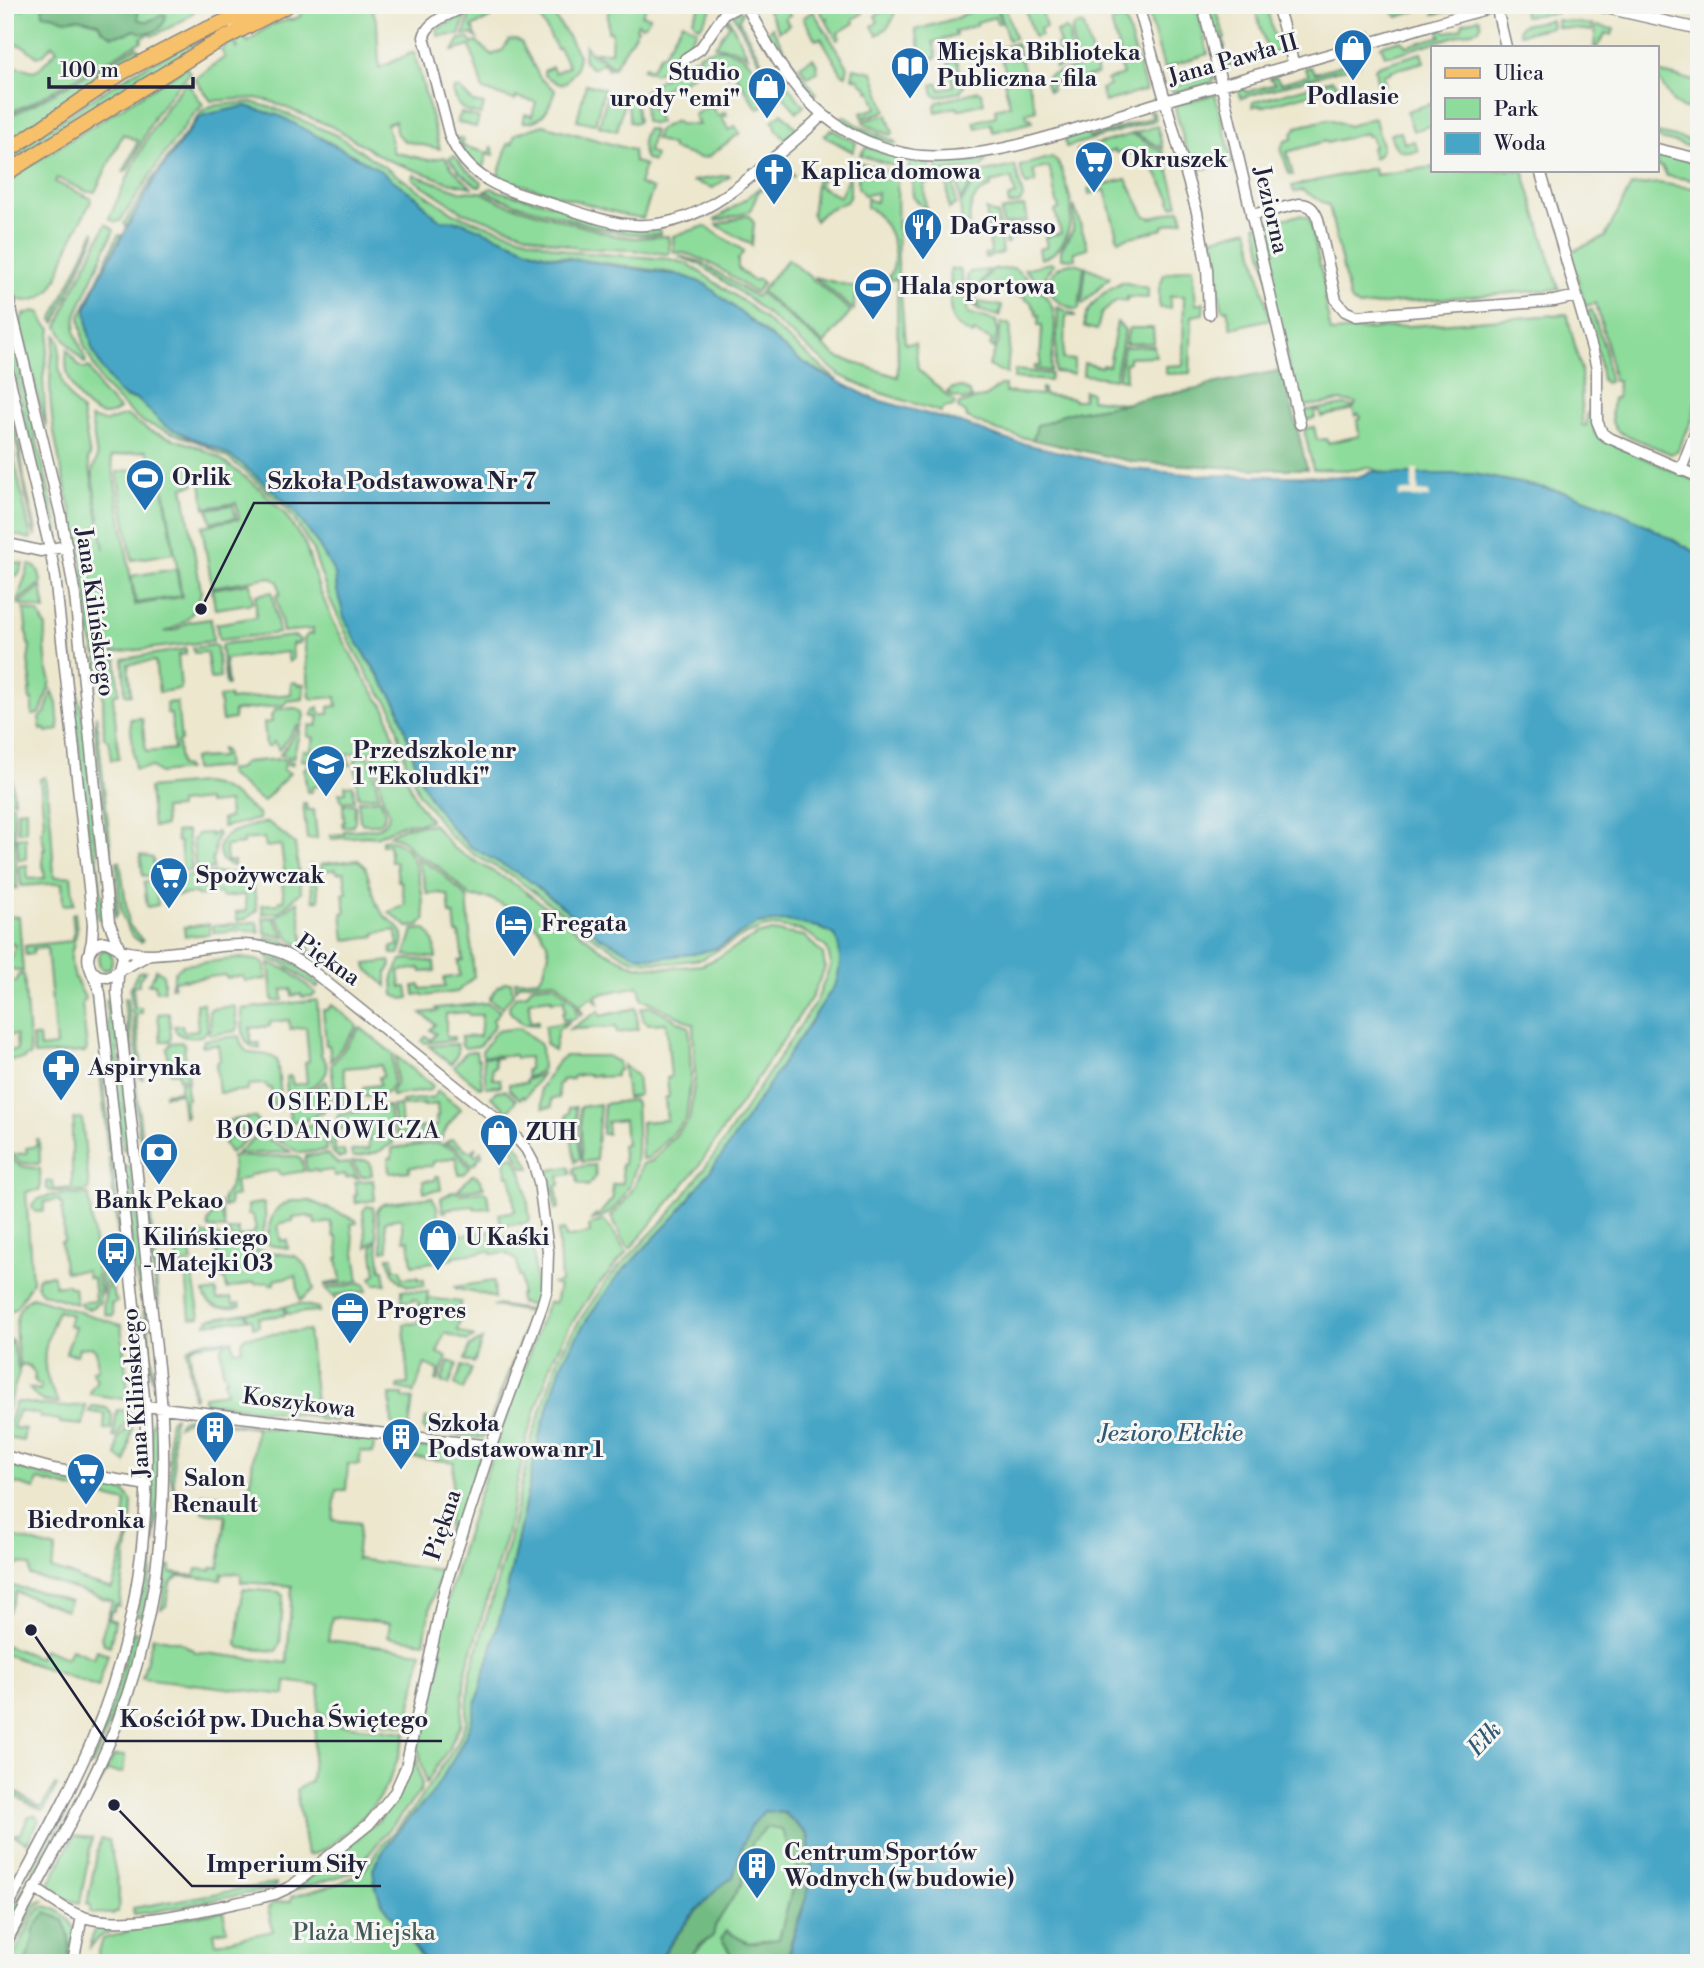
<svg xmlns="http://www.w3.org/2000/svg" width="1704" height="1968" font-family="'Libre Bodoni',serif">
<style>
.green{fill:#8edc9b;stroke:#587f6b;stroke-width:2;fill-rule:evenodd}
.forest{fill:#72bc83;stroke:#4a6f5f;stroke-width:2}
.water{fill:#47a6c6;stroke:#346480;stroke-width:2}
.pier{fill:#ece7cd}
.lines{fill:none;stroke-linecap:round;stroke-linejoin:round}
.minor-casing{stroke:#878484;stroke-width:13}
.major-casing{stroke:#878484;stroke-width:17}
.minor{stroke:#fff;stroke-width:10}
.major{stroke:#f7c06b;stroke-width:14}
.labels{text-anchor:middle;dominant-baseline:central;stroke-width:6;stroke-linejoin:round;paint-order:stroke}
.poi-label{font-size:23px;font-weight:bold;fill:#22223b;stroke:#f6f6f2;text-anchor:start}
.street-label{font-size:23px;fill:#22223b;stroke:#f6f6f2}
.park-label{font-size:23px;fill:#425a58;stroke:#f6f6f2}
.neighbourhood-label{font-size:24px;letter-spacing:2px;fill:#22223b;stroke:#f6f6f2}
.water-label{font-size:24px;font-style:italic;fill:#315773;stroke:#f6f6f2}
.leader{fill:none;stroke:#22223b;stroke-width:2.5}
.callout-dot{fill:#22223b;stroke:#f6f6f2;stroke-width:2.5}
.callout-label{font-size:24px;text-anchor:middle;font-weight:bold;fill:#22223b;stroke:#f6f6f2;stroke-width:6;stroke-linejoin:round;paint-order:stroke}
</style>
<rect width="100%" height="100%" fill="#f6f6f2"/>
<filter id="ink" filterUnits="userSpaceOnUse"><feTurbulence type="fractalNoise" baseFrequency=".0143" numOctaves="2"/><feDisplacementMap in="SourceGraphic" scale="14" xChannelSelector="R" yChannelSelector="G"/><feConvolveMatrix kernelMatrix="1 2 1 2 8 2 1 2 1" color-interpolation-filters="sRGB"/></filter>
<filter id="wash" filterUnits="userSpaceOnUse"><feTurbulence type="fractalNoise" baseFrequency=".00686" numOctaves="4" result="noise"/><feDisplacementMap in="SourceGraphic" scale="28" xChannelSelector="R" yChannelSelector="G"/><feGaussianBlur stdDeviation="1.57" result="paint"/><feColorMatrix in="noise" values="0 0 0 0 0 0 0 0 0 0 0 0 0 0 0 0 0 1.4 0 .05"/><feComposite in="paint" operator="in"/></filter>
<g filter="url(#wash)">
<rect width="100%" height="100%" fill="#ece7cd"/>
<path class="green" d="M5,5h10l1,3 7,1 2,-4h174c-10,16 -32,23 -47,31l-2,-2 -9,4 1,3 -109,61 -28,13v-51l29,7 7,-4 16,-17 -5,-5 -9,10 -6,2 -12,-10 -20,-6z
M318,5h53l6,18 2,45 35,-16 26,97 -35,-8 -9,-8 -1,-12 -8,3 6,28 35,8 17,-3 7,11 19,19 -23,-5 -63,-23 -50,-31 -65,-27 -15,-3 -44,3 -16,-22 30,-22 -4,-7 11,-8 5,7 1,-1 -4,-7 9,-5 5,6 22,-17 21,-6 1,1 9,-4 -1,-4z
M483,5h38l-15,8 -2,-3 -32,17 5,11 -6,-4 -8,1 6,-15 -2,-6z
M525,5c5,0 12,-1 17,1 13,6 29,36 37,49l-3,14 -10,14 -7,1 -15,-9v-4l8,-4 3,6 14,-7 -10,-18 -2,1 -18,-34 -8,3z
M608,5h39l-5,10 8,2 -4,7 -5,2 -3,-3 -2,5 2,1 -24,38 -20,-15h17l1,-20h-4z
M701,5h8l2,5 -11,17 -6,-4 -1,-4z
M765,5h19l6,10 -5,3 4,7 -10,6z
M823,5h36l4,8 -10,6 1,4 -16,10 2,5 -3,2 -10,-18 1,-4 -3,1 -5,-8z
M888,5h9c-4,16 -6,22 -20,30l-5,-9 6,-4 -3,-6 14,-8z
M983,5l13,2 5,16h-4l-2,-6 -18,5v3l-22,7 1,4 -23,6 4,15 -6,2 1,4 -7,2 -10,-35 42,-12z
M998,5h7l10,33 -7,2z
M1024,5h39l-21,6 4,16 -6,2 1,6 -7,2z
M1146,5h51l11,49 -44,14z
M1215,5l10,33 -2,1 2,8h-9l-9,-38 3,-3z
M1254,5h12l10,39 8,2 1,3 -3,2 -61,17 -2,-9 5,-4 3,7 40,-12z
M1385,5h47l-34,12z
M1445,5h29l1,2 -41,7 2,-6z
M1532,6l25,3v4l-33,3 -1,-9z
M740,11h3l-4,9 32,58 5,-7 28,35 -7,6c-28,-29 -45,-63 -64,-98z
M813,11l35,56 -2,8 -4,-1 -21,-36 -5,2 -13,-22z
M464,15l1,4 -6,16 -21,1 -1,-7z
M728,17l20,39 -14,-7 -19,-3 15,-22 -5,-4z
M1479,18l2,7 -2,4 -86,26h-8l-4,-9 20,-6 6,6 34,-10 -3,-6 4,-1 5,3 14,-3 2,-6z
M1121,19l5,3 20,68 -41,12 -4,-13 8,-3 -2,-6 16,-5 -7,-22 3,-2 -8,-29z
M1551,20l1,7 -32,7 -1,-5 3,-4z
M1557,20l36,5 -1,6 -35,-4z
M683,22l14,8 -7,11 -12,8 -7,15 -16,10 -12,-5 2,-3 6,3 10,-15 2,1z
M1081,24l3,2 9,32 -19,6 -2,-35 2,-3z
M1596,26l18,3 -2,6 -6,-2 -9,14h-3z
M772,27l15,28 29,38 -5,4c-17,-20 -32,-40 -44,-64z
M1066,29l3,3 2,32 -16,4 -1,-3 7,-2 -5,-18 4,-1 -4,-12z
M1366,31l4,6 -28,9 -6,-6z
M469,38l3,6 5,-2 15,13 11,-5 6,-10 7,-1 5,3 19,36 15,12c-5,17 -12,34 -32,32l2,-8 7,2 4,-14 -20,-5 -1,3 -32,-10 -13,-44 -17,5 7,-12z
M198,39l2,5 -195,122v-6l84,-59 45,-29z
M1016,43l20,67 -10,3 2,6 3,-1 1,4 -39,10 -2,-8 -15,4 -2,-6 22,-6 -1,-7 15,-4 -6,-23 4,-1 -9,-33z
M585,45l7,9 20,14 -5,1 -2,-5h-6l-3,4h-5l-7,-7z
M137,47l2,2 -1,4 -133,92v-27l29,-14z
M723,49c29,6 35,24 51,47l-1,3 -15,10 -24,-37 -6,3 -9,-12 -15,9 -2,-3 -29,19 -2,-3 -17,10 7,12 -3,2 -16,-13 4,-7 49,-31 1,2 3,-2 -1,-3c8,-5 15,-6 25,-6z
M1421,53l3,9 -34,9v2l-7,2 2,9 -7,2 -3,-17 3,-3z
M1353,54l5,4 2,6 -119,34 -4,-11 4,-1 5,6 29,-8 -5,-6 5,-2 6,7 28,-8 -4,-7 5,-1 5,6 29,-9 -5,-6z
M813,58l5,8 -2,1 2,4 -10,6 -8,-11z
M957,60l7,25 -4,7 -23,5 -3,-3 -2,-9 6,-2 2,7 14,-4 -6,-24z
M1091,63l3,1 3,10 -26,8 -1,-3 -19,5 1,6 -3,1 -4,-12 4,-4z
M186,67l4,6 -16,17 -19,25 -27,54 -5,4 15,-32 -15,-7 -28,58h-7l-31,-14 -2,4 35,16 1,3c-8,16 -17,33 -24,50 -6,12 -8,30 -18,40 -9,9 -26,14 -35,5l-9,-37v-69l5,-12z
M854,68l19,4 13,39 -23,7 -2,-5 16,-5 -6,-17 -2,1 -2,-5 -7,-5v-2l-8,-3z
M1657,72l39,9 -1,5 4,1v25l-15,-3 -11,-7 -16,-25z
M1215,74l-2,8 -35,10 -6,-1 -4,-4z
M1332,80l7,6 -78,21 -1,-2 -8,2 1,-5z
M187,82l16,23 -10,10 -32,44 -41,62 -4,1 -7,-4c22,-47 42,-98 78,-136z
M586,84l18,5 -9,35 -18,-4z
M459,88l14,14 11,2 -3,11c-19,-5 -22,-4 -28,-24l1,-2z
M978,91l3,2 3,10 -26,7 -1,-3 -21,5 -1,-6 3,-4z
M608,93l17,5 -8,33 -18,-5z
M1215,94l18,69 -41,8 -17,-63 1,-3z
M632,95l3,1 3,25 -1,2 -7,-1 -3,-25z
M251,102l25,7 62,27 117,78 27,10 89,28 98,7 19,5 59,40 91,77 -40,-22 -93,-75 -31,-11 -124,-18 -14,-3 -74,-30 -21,-2 -11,-8 -11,-13 -44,-32 -95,-51 -34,-10 -42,9 -5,4 -45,61 -28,47 -2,-4 28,-44 50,-68 9,-5z
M644,102l11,9 5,11 -7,2 -8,-3z
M1433,103v22l-20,6 -6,-20z
M711,105l7,11 8,-4 1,3 -5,3 7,12 6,-4 5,7 -32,24 -8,1 -28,-9v-3l-17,-7 4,-10 17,-8 3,3 20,1 -5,-10z
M1153,111l3,8 -3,2 -87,26 -1,-8 4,-3 15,-5 6,6 64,-20 -5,-5z
M461,113l18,5 -3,9 -19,-5z
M782,113l15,16 -12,10 -9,-10v-4l-4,-4z
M885,115h2l6,18 -2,2 -25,-10 -3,-4z
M843,116l20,12 31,13 2,3c-20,-3 -39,-13 -56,-24z
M1373,118l2,1 7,27c0,6 -2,9 -8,12l-3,-10 3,-1 -3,-11h-4l-1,-3 -39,10 -1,-2 -39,11 6,23 -4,-1 -8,-26 4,-7 7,-2v-5l5,-7 33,-8 19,7z
M543,125l90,25 1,12 11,3 -6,19 14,5 -10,29 -15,-2 -129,-38 -1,-2 10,-33 4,1 3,-10z
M1157,126l6,23 -29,-16z
M647,129l7,2 -6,21 7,3 -2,7 -7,-3c-4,-8 -6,-23 1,-30z
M831,129l25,14 -3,9 -29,-16z
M1401,132l3,11 10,-2 4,10c-17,3 -23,0 -28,-17z
M1657,133l42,9v7l-42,-11z
M1132,134l32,19 14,51 -5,2 -3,-5 1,-2 -20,-35 -4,2 -5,-8 -17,-7 -9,2 -1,-3 -17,5 1,3 -19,4 -3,-12z
M456,138l7,1 -1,7 27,7 2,-6 2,1 1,7 -7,-1 -5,16 7,3 -3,1 -15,-12z
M866,147l27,9 4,5v6l-37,-12z
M1657,153l42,10v18l-32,-5 -5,-9 -5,-1z
M455,156l9,12 18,14 -1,4h-4l-18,-15 -10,-13z
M1052,157c9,7 10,14 13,24 2,7 5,15 6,22 2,22 -6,50 -30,56l-2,-10 8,-2 -2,-10 16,-4 -6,-22 4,-2 -6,-22 1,-1 -5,-19 -16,3 3,12 -9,3 -3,-3 -4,-16z
M986,160l-4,7 -44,5 -1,-7 3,-3z
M912,161l17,2 2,9 -22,-1v-7z
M858,162l39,12 1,105 -11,1c17,-21 3,-61 -20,-73v-9l5,3 4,1 1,-9 -13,2 -6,-8z
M1015,166l8,31 -3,6 -11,2 -1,-7 8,-3 -5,-17 -21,5 1,4c-18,5 -23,21 -21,37l-8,-1 -2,-18 20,-32z
M784,167h2l8,9 -36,16 -8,20 -34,9 -1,-1 32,-22z
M1433,167v3h90l36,119 -158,13 -42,5 -9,-7 -21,-94 -27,-16 -8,2 -2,-6 82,-18 1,7z
M820,173h4l-5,13 21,11 8,-20 2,2v17l-4,6c-13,5 -22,8 -31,19l-3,-6 5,-39z
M977,174l-17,27 -3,-24z
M414,175l46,16 21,1 22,11 110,32 21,3 34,-2 2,16 -3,2 -35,-4 -54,-2 -39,-10 -76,-26 -50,-33 -1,-2z
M729,175l1,1 -17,12 -21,-7z
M912,177l19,1 -1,4 -6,1 2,27 -13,-13z
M950,177l3,3 3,24 -7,5 -2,-28h-6l-2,-3z
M1126,179l19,37 6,2 29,-9 3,11 -20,6v3l-45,11 -13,-50 -16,4 -1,-5z
M1658,183l41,6v197l-7,34 -14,30 -7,4 -52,-22c-11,-8 -7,-22 -6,-34h4l1,-17h-5l-3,-23 -14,-55 -11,3 -15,-54 35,-15 26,-51z
M491,188l10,4 158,37 1,5c-38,3 -71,-9 -108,-20 -23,-6 -46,-12 -67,-23z
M1074,205l14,43 -14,4 1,7 -14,-1v-8l12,-20z
M1024,206l3,14 -24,5 -2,-14z
M986,210l12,5 4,38 -17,5 -1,-4 7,-1z
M1300,215l9,3 18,78 -3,2 7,34 236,-18 14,56 1,55 4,1 1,-13 6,1 1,18 6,7 99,43v72l-55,-30 -38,-18 -37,-13 -43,-9 -52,-10h-85l-22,-7 -12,3 -42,-1 -9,-40 10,-2 3,13 9,-1 2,4 31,-7 -2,-16 4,-2 -2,-4 -4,2 -2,-7 -32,8 -2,-7 -5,1 1,7 -13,3 -3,-9 45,-7 10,2 2,-4 -14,-2 -44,6 -42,-182z
M745,216h4l5,7 -2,22 -35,-20z
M1027,223l4,10 -23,6v4l-3,1 -1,-13 4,-4z
M106,224l8,6 -38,85 -1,17 11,30 -2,1 -18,-22 -8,-14 11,-28z
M705,226l39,25 -6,9v8l15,13 5,-2 5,4 -8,10c-25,-17 -50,-39 -81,-41l-1,-16z
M1248,229l22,90 -39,9 -4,-19 -4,1 -16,-70z
M94,232l1,3 -40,88 -3,-3z
M118,235h4l-22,41 -14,33 6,39 10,21 16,23 8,6 11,1 51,38 32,13 22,14 49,43 26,36 18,31 2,17 29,66 31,47 23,75 28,45 13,14 10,9 55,31 74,59 37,19 22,2 39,-5 19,-5 40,-24 15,-2 15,-1 31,6 17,8 4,10 3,17 -6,21 -113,171 -46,60 -60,63 -33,47 -22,39 -23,74 -33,158 -36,131 -14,29 -25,40 -37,40 -18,27 -3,7 2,15 6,18 45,61h-331l8,-24 49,-15 71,-13 4,19 -13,2 2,11 57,-12 -5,-23 5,-5 18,-2v-4l46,-13 22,-9 5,-4 15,-23 32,-36 46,-68 9,-22 4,-47 40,-138 22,-99 27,-82 22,-38 27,-39 64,-68 46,-61 99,-150 14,-36 -4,-16 -18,-14 -9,-4 -27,-4 -10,2 -16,6 -45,25 -33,4 -32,-2 -10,-4 -31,-18 -82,-62 -38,-21 -26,-20 -31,-42 -13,-32 -14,-53 -23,-32 -19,-35 -21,-45 -17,-49 -24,-38 -41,-37 -21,-16 -26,-14 -55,-20 -16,-12 -26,-26 -19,-40 -4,-28z
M678,256l23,6 55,35 4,-4 77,64 61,20 -1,-95h3l5,62 10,-1 3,26 37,34 -1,3 -11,2 -2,4 -3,-1 -61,-19 -36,-16 -92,-77 -50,-35z
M788,259l63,52 -27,33 -63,-53z
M1050,263l4,1 -7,9 -3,14 -20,-18z
M1074,263l10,3 -5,42 -3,2c-8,-3 -16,-6 -21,-11 -16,-17 1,-36 19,-36z
M1086,267l24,10 -27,27 -1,-2z
M1193,267l3,37 8,-2 -1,12 -11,2 -2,57 -24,1v-8l17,-1 1,-69h-14v12h-11v-19l5,-15z
M1014,268c15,12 37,27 40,46 3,18 -2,39 -3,57l-17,-2v-3h6l2,-41h-4l1,-10h-3v-4l-6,-10 -4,-1v-2l-8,-2v-3l-36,-8 10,-15z
M950,269h8l3,3 7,41 28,8 2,10 -4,17 -4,-2 2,-6 -18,-8 -1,3c-29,-13 -21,-24 -24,-51h2z
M989,270l-10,17 -4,16 3,7c-10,-7 -9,-22 -11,-34l3,-4z
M814,277l41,10 -1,23z
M1122,282l26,6v10l-21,-1v4l-10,-1 -16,14 -4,16 -13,-3c0,-20 21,-37 38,-45z
M977,302l25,4 -3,10 -18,-5z
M1057,307l18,8v1h-9l-3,43 11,1v14l-19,-2 3,-56z
M5,309l53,220 -2,12h-2l-49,-208z
M1592,310l13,40 4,32 -4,1 -3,-3 -4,-27 -11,-42z
M34,311l7,2 3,10 7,6 -8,49 3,51 -26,-106 3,-8z
M1117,322l8,8 -10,49 -32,-4 1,-12 17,4 1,-2 7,1z
M1001,323l10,2 -4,49 -19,-8 10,-22z
M1129,328h24l1,15 -29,1z
M56,335l4,7 -1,25 4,17 8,15 11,12 8,46 -2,1 16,91 -11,-68v-11l4,-12 -6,-40 14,4 21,-7 24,16 48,16 20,10 40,30 26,26 21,31 14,45 16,36 30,55 21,30 16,58 15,34 13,18 -9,3 -17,1 -28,13 -10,-1 -35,3v-4l13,-1v-3l35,-3 9,-9 1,-7 -6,-13 -10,-47 -62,4 -4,5 -6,-1 2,-10 7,1 4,-13 -7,-2 3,-11 7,1 2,-9 -7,-2 2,-6 5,-2 1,7h9v-7l8,-1 -1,-9 -23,2 -3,-2 -6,-58 4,-5h5v-5l-30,3 -7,-37 4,-1 -2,-12 -8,-5 -58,10 -10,-61 37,-7 -3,-16 -31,5 -5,-31 -7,1 1,7 -11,2 18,104c-4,22 -16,34 -37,41l12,-2 13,-8 22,-3 2,22 -117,14 -4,-14c-4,-32 -7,-64 -13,-95 -14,-70 -41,-140 -23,-211zM147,450l3,15 10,-1 22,133 -47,8 -24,-148z
M1154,346l2,10 -27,1v5l-4,1 1,17 -8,-1 6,-32z
M67,349l12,17 5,3 5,-2 12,24 18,18c-21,19 -45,-13 -50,-31 -4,-10 -3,-19 -2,-29z
M1015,370l36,4 -1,7 -36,-3z
M5,383l15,64 4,33 12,51 -1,6c-6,-26 -11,-52 -15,-77 -5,-27 -15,-50 -15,-77z
M1000,385h5v7l36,3 1,-7 2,1v6l29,3 1,2h9l1,-9 7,1v7l32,4 1,1 -61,10 -13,8 -13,3 -4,15 -35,-9 -31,-13 -1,-5 -8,-5 1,-4 28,-8z
M961,387l8,5 3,6 -10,2 -4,-3 -4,1 -7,-6 6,-4z
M5,415l26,123 -1,1 -25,-7z
M159,465l15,88 -42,7 -15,-88z
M233,505l3,13 -25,4 -3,-13z
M5,561l18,3 -4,10 -4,2 -10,-4z
M29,565c10,1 11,9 12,18l-24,19z
M176,569l5,27 -45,7 -5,-27z
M63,578l9,83 10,54 22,204h-6l-37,-340z
M250,583l3,20 -38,6 -3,-20z
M41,586l4,24 -26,-6z
M272,592l7,41 -60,7 -3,-16 40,-7v-22z
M24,609l15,4 7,15 -1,19 2,21 4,13 -9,28 -4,5 -6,1v-15h-2l-1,-10 2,-1 -1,-9h1l-3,-18 2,-17 -2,-1z
M295,636l5,4v3l-8,1 1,15 -4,3 -2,-10 -62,7 3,26h-2l-5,-38 2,-3z
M214,645l3,2 3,31 -10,1 -3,-27 -13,1 -1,-5z
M186,649v5l-8,1 3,34 -22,3 -4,-31 -27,3 3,31 -6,-1 -2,-35z
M116,656l3,37 -6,2 6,64 -8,1 -2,-19 -5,-3 -1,-43 -6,-37z
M295,682l3,3 6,-1 -1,15 -16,2 -3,4 -50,6v8l-12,2 -3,-24 10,-1 1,4 61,-6v-11z
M52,690l5,14 2,26 -13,2 -1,-3 -4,1 -2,-12 6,-5z
M177,702l4,39 -3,1 2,24 6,1 1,3 -27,3 -8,-6 -17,2 -5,-50 12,-1 4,34 28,-3 -3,-35 -4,-1 -1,-10z
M296,708l6,3 2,4 -3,12 -4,-1 -18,24 -5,-8 -4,4h-4l-2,-23 8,-1 -1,-6 5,-7z
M96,715l22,198 -3,4 -20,-187z
M5,724h1l8,77 -9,-2z
M298,729l2,1 -7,28 -13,-3z
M221,749l4,2 2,16 -33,3 -1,-12 29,-1z
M358,756h8l4,2 9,38 -21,1 -3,-36z
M347,757l4,8 -33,4 1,17 -7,1v5h-5l-3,-23 9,-10z
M281,759l12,3 -1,3 -7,-1 -2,6 7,3 -27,29 -35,-28v-3l10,-2 7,-7z
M45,777l6,48 3,52 17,-1 3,28 -11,1 -1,-22 -41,3 -2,-20 8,-1 1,14 17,-1 -3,-19 1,-1v-8h2l-4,-19h2v-8l1,-1 -4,-43z
M201,783c23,1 39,17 57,31l1,5 -36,8 -1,-8 7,-1 -1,-16 -20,2 -1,-4 -28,3v5l-15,1 1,17 -12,1 -4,-39z
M353,785l1,16 -12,1 -3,-9 7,-1 -1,-6z
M380,799l5,12 -1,7 -6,6h-15l-3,-4 -2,-19z
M303,803h3l1,7h7l3,28 -10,1z
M5,804l8,1 4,83 -12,1v-8l3,-1 -1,-16h-2z
M355,804v17l-3,5 -9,1 -1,-4 2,-1 -1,-17z
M26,809v22l-8,1 -1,-22z
M268,822l27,22 6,48 -22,20 -16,2 -1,-9 17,-1v-3l5,-1 -2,-19h3v-5l-4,-31 -15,2 -2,-9 -21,2v4l-18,2 2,16 7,-1v5c-6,-1 -10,-2 -13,-8 -11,-28 31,-31 47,-36z
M433,824l19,23 9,6 57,33 83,63 26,14 9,3 34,2 32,-3 13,-6 42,-24 15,-4 32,5 19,18 2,13 -13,30 -116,173 -66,79 -8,-10 -11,-23c15,-14 27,-31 31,-52l10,-3 37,-41 6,-43 -2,-53 -45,-23 -6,-1 -3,-14 -43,9 2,8 -6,-6 -13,9 4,7 -3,2 -3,-14 -22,-20 -35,3 -4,5 -1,-8 24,-2 5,-8 5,-18 -2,-10 -7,-13 -11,-12 -40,-20 -18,-1 -33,-31 -25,-13 -7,-10 -6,-4 -11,-4 16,-8z
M187,831l5,38 -2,2h-7l-3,-29h-3l-1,-10z
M216,832l2,2 -3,10 -1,12 -2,1 1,12 -17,2 -3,-30 4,-7 13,-1 1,3z
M26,837v22l-7,1 -2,-22z
M382,840c38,-5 40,55 43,80l-5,3v3l-12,1 -19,-15 16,-7 -4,-24h-3l-2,-19h-5l-2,-18 -7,1z
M140,855l13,3 2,17 -12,1z
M416,858l21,11 30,28 7,80 -17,15 -33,4 -1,-2 -8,1 -1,-9 6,-1 1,4 24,-2 -1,-9 16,-2 -2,-15 5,-1 -4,-27h-3l-2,-19h-4l-2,-19h-5l-1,-2 -15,1 -4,-19z
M358,860l7,6 12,39h1c8,23 36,17 21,49h-7l-1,-7 7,-1 -2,-16 -21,3v3l-30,4 -3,-27 4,-1 -3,-18 4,-1 -3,-21 -7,1 -1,-4 -14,2 -1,-7z
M117,861h3l9,64 13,15 1,1 -2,1c-24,-11 -22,-57 -24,-81z
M309,865h6l4,35 -6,1z
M240,873c17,6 14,21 17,37l-11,9 -9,1 -1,-8 11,-1 -2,-16 -23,2 -1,-4 -24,3 -1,-3 -30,4 -1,-9c14,-16 55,-16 75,-15z
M155,881l3,24 -11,2 -3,-25z
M298,901l6,44h5l2,7 -20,-12 -15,-23z
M75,913l2,18 -6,23v8l4,16 10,20 -3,5 5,47 -2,2 -51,3 -2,-18h7l1,11 16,-2 -9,-98 -14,1v5l-7,1 -1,-9 46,-5 3,-10 -2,-17z
M5,916l14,1 4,55 -18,-5v-9l6,1 4,-14 -10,-3z
M273,917l13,21 -21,-5 -2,-15z
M257,922l2,10 -16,-2 -29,3 -1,-7z
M209,924l1,10 -25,2 -1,-9z
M425,929c9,8 10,18 11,29l-31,-3 8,-25z
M266,937l20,5 25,14 -7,2 -21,-11 -16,-4z
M105,949c8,4 8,12 5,19l-5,2 -5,-3 -2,-10 3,-6z
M267,953l27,10 26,21 -3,4 -32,-24 -17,-5z
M241,958l20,3 4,4 1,14 -21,2 -2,-5 -17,2 -1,-3 -40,5v-1l-11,2v6h-3l4,-15 8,-7z
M408,959l26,3 1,9 -14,1 -1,-4 -21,3 2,16h6l2,11 -6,1 -9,-4 -1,-19 8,-16z
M390,961l1,4 -4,8v13l-20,-17 -1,-5z
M269,963l19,7 28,23 -3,3 -11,1 -1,-3 -9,2 -1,-7 -9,1 1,10 -9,1 -2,-2z
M156,969l7,5 2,16 -9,1 -1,-7h-7l6,-9z
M146,971l-7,8v6l-6,2 2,21h6l1,5 -6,1 7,65h-3l-10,-90 8,-17z
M19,974l5,1 6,81 -6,1v2l-18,1 -1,-9 12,-1 -1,-15h-11v-45l3,-10 8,2z
M505,982h6l2,12 -11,14 -13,-9 9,-12z
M554,984l21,19 2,13 -3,3 -11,1v-8h2l-1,-12 -13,1v-3l-22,3 1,21 8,-1v4l-15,-1 -13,-12 -1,-6 7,-10 11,-2 5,-8z
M127,998l15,143 -3,-5 -15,-137z
M106,1000h7l16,149 -6,1z
M317,1000l4,55c18,20 -7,30 -22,39v-3l-12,1 -1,-15 5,-1 2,9 14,-2 -2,-21 4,-1 -3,-34 -16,2 -1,-9 -19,2v4l-20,2 1,15h8l1,6c-21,-2 -17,-24 -18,-40z
M203,1003l5,26 -6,7c-12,1 -24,4 -28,-10l8,-1 2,7 14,-2 -2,-26z
M488,1003l12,8 -7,9 2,5 -16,21 -14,2 -3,-3 -1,-8 19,-1 2,-21h-13l-1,-3 -22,2v23h8v3l-29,3 -3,-2 4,-5 5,4 5,-6 -6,-4 5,-6 -14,-11 17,-2 -2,-3z
M332,1005l24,19 1,3 -26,34 -2,-16h-3l-3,-35h4z
M233,1006l2,2 3,20 -2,3 -26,4 -2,-3 3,-3 -2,-17 2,-3z
M651,1006l38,21 2,50 -5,42 -37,39 -7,1 -1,-37 26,-2 -2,-22 4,-1 -2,-19 4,-1 -5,-54 -17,1 -6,-4 -2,-12z
M636,1008l2,21 -21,4 -1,-6 -46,2 29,-18 2,5z
M169,1013l2,24 -1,4h-9l-3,-27z
M569,1022l-11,8 -4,21 -8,-7 -1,-18z
M361,1028l32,26v30l-6,9 -21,3 -3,-3v-6l17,-2 -1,-8 4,-1 -2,-11 -38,3 4,19 -13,2 -3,-23 28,-37z
M520,1028l21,17 1,23 -3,4 -12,6 -1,-8 3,-1v-12l-13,1 -1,-3c-11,1 -21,0 -32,1l-1,-5 14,-20z
M239,1036c5,28 23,11 38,24l5,45 -9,1 -2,-18h-3l-1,-3 -4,-1 -15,1v5l-29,3 -3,-29 4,-4 -2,-15 -16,1 2,-6z
M181,1042l3,2 2,16h-18l-1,-11 4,-6z
M457,1044l1,9 -7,11 -22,-18z
M476,1051l1,8h2l3,28h-3l-25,-20 12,-15z
M396,1056l37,30 -3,4 -38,6 -1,-4 5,-8z
M499,1056l1,2h-6l1,9 -3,1 1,11h7l1,7 -15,1 -3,-30z
M565,1056h42l11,6 1,8 -3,2v4l-17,1 -1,-2 -8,1 -1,-2 -15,2 -1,3 -12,1v3l-3,1 1,14 -8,1 1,8 -9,1 -3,-19 19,-29z
M164,1062h22l2,16 -9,1 -1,-7 -7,1 -1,-4h-5z
M623,1065l14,11 2,18 -3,2 -9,2z
M100,1071l3,5 8,75 -3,1z
M542,1074l-17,24 -3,-2 -2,3 -11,-10v-5l17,-1v-3z
M188,1081l-2,8 2,10 -3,1 2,16 -3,1 -3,-24 -16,2v-2l15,-2v-9z
M326,1081l4,22 -8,10 -4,1 -8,5 -20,3 -1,-14 2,-4z
M505,1090l11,10 -8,11 -17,-14 5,-6z
M438,1091l23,18 -13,16 -7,14 -20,2 -2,-13 18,-2 -1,-9 2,-1 -1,-12 -13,2v-2l-21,2 -1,-5 32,-4z
M343,1092l7,7 1,4 -5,1 1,4 -11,1 -2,-16z
M633,1100l3,3c1,36 7,71 -18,101 -8,9 -15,14 -27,16l5,-6 2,2 15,-18 -1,-13 11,-2 -2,-18 3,-1 -2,-19h4l-2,-25 -17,2 1,12h-6l2,-30z
M600,1104l-4,56 -14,2 -2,-55z
M400,1105l2,23 9,-1 1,7 -14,1 -2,-2 -4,-27z
M389,1106l4,37 -15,9 -23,5 -3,-1 -1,-5 18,-2 -1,-9h2v-12l-14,1 -1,-2 -20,3v21l9,-1 1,7 -6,1 -8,-7 -3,-20 9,-10 1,-6z
M576,1107l4,51 -5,4 -3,-23h-3l-3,-24 3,-1v-6z
M255,1117l4,6 -3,6 -24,3 -5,-5 3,-7z
M82,1118l7,70 -3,4 -36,-1 -3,-3 -1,-6 7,-1 1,9 18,-2v-60l2,-1 -1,-8z
M317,1120h6l3,30 -26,3 -33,-19 27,-3 4,-4 14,-2z
M259,1134l32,18 -55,2z
M249,1135v2l-19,16 -6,-10 4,-5z
M509,1136l12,14 9,18h-6l-9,-16 -10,-12z
M36,1139h3l1,23 -2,2 -16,-1 -12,-8 17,-2 -1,-5 11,-2z
M452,1139l18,13 6,-5 -3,7 3,2 5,-5 1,4 -8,9 -3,1 -15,-18 -11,-4z
M438,1143l16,6 16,19 -6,6h-5l-4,-17 -22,5v4l-24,1 1,4 -21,2 -1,-15h4v-10z
M327,1154l11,10 11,-1 10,15h-5v-2l-8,2 -1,-4 -11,2 -1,-6 -16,2 -1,-2 -9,1 -2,-11 1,-4z
M5,1155l16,11 19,3v21l-14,2 6,90 -16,26 -9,5 -2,-25z
M297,1156l5,5 2,10 -24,4 -2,-5 -29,5v3l-10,2 -4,2 2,14 -8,2 1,7 -6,2 -1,-9c11,-16 10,-21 9,-41z
M514,1156c12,21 13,42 16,64l-3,3 -26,3 -2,-12 16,-3 -4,-35h-4l-2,-15 -2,-1v-2z
M109,1157h3l8,77 -2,2z
M365,1160l5,3 2,12 -10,2 -10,-15z
M595,1165l1,11 -8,10 -10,-3 -1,-8 -3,-1v-5l2,-2z
M124,1167h7l23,215 -2,-1 -8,-67 -9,-44z
M568,1167l2,2 1,5 -12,2 1,9 -4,2 3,21 -4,1 -4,-30h-6l6,-9z
M472,1175l5,1 7,11 -22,4 -4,-1z
M435,1176h4l2,14 -17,2 -1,-11 12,-1z
M373,1180l2,20 -19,3 -2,-7 3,-1 -2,-13z
M454,1191l6,3 23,-3 4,3 3,14 -15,1 -1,-3 -28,3v3h-3l-2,-14z
M89,1195l11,107 -10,7 -8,-2 -3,-4 16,-2 -2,-23h-5l-2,-8 -21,2 -1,-3 -3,-27 3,-1 -2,-37h-2l-1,-4 -15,2v9l-8,1 -3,-2 -1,-5c9,-14 42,-10 57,-10z
M432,1197l5,9 3,28 20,-2 1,3 34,-4 -1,6 38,-4 5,64 -2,9 -15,-3 -1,-8h2v-18h-2l-2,-16 -11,-8 -14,1 -1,-3 -37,5v3l-42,6 -3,-25h-5l-3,-22 -16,3 3,29 -5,1 -6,-40 2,-4 4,-3z
M291,1201h19l46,19 1,3 -6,1 8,57 -34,5v-2l16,-3 -4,-23h2l-2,-21h-3l-3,-15 -16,3 -1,-8 -4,1 -1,-2 -16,2v3l-12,2 -3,3 3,15 6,-1 1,8 -20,-3c-1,-11 2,-32 12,-39 2,-1 9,-4 11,-5z
M220,1203l5,26 -16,-1 -1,-6z
M261,1203l3,1c5,28 -5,50 -35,31l-1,-4 10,-2 1,8 14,-3v-3l3,-1 -3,-15h-5v-10z
M367,1206l6,1 4,31 -10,9 -4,-36z
M146,1207l4,5 9,96 -3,-10z
M603,1220c10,7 15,23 24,32l-34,39 -25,38 -16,32 -25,76 -21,99 -41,138 -4,49 -12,25 -23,35 -9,-40 7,-32 6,1 5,-25 -5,-1 2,-11 5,1 5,-25 -6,-2c26,-119 70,-233 112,-347l7,1 4,-17 -7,-2 9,-2 -3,-51 6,-1 2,8 24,-5 -1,-7z
M197,1234l19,1 25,13 54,8c13,8 15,20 19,33l-14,12 -4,-25 -22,4v4l-4,1 -1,-3 -14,2 -1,-2 -27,7 -2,-10h-2c-1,-6 0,-12 -2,-20h-3l-3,-18 -8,1 -1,-3h-4l1,3 -5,1z
M187,1235l5,27 -14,3c-2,-16 -7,-23 9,-30z
M377,1241l4,29h3l2,14h-11l-4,-6 5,-4 -4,-28z
M111,1248l2,13 -2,13h-3l-6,21 -4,-46z
M388,1257h5l1,12h7l1,9 16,-1 1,3h5v6c-5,-1 -13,1 -18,-1 -12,-5 -16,-17 -18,-28z
M191,1267l9,50 -10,1 -4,-45h-7l-1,-4z
M53,1275l2,11 13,-2 1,3h5l2,17 -34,-11 -5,-8v-6l2,-2z
M110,1277l3,16 4,9 -6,2 2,11 -1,1 -7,-2 -2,-9z
M494,1281l1,17 -13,-4 -25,-5 -2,-2z
M362,1283l4,3 1,5 -31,4v4l-10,-10z
M402,1290l26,2 -5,35 5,-29 33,4 -5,15 5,2 -4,11 17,7 -7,4 -22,-8 -8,20 10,4 -9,24 -2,-1 3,-10 -14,-6 -12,31 1,-4 -16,-2v-4l10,-1 -4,-60 15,-1 -2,-17 3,-1 -3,-4 -5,-2v2l-10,1z
M216,1291l1,9 14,-2 2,6 7,-1 1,3c-15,3 -33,5 -37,-13z
M32,1297l89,28 8,75 -39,-6 1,-5 6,-9 -5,-9 6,-1 -2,-20 -3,-1 -1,-2 -13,1 -2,7 -11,-2 9,-26 -7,-2 3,-10 -13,-4c-15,36 -21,56 1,92 -16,-1 -20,-1 -30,-15l11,2 1,-5 -5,-1v-4h-2l1,-7 -6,-7 -7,-2 -2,4c-3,-22 -13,-58 12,-71z
M299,1304l20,4v4l-3,-1 -29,3 -1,-8z
M498,1305l35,6 -46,122 -5,5 -56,-7 -3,-3 3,-10 57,8 7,-4 41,-110 -38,-6z
M284,1307l1,8 -27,3 1,8 -6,1 -1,-8h-4l-1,-6z
M246,1313l1,6 -41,5 3,-5z
M308,1330l9,83 20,2 -2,6 -17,-2 -1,-3 -84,-9 -1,-2 -28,-3v-6l22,-3 -2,-13 3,-1 -1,-5h-3l-2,-25 3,-5 8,-4 2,10 8,-1 -1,-7 4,-5z
M5,1338l7,2 7,33 -14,44v-59l5,-15 -5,-2z
M226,1340l-3,2 -26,3 -6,3 -1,4 5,46h-2l-6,-48c9,-11 26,-9 39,-10z
M482,1340l-8,23 -9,-3 5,-14z
M449,1361l8,3 -8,21 -8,-3z
M462,1366l9,3 -8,21 -8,-6z
M390,1395h13v3l10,1 -4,29h-13l-4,-3z
M18,1402l43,5 25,-2 -3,20 -23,-2v-3l-20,-3v-3l-22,-3 -5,17 12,1 -2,12 -18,-4 10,-34z
M92,1406l15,2 5,7 -1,15 -7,-1 1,-15 -16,-2z
M117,1410l13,1v6l-14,20h-3z
M175,1417l-2,8 1,66 -4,-15 -1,-51 2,-5z
M154,1418l4,3 1,78 -5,46 -3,-119z
M186,1418l188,23 -1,12 -13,-2 -1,14 -11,-1 -2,26h-10l-3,30 27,3 -4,36 85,11 -10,34 -7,38 -36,-5 2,-14 -58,-6 -4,23 94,12 -15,74 -81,-9 -8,-7 2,-24 -34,-5 -1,14 -143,-17 11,-41 27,5 16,10 91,11 5,-77 -51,-4v-8l-19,-1 -1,7 -42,-4 -9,7 -4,23 -5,3 6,-42 4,-1v7l24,3 2,-7 14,1 1,-3h7l7,-52 -24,-3 1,-18 46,4 7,-70 -67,-9 -11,7 2,-5z
M130,1425l2,2 -6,36 -9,-7 1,-17z
M397,1444l84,10 -34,106 -2,1 9,-99 -59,-7z
M5,1464l39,12 80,15 8,11 -1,20 -8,4 3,-24 -88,-22 -3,9 -24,-7 2,-6 -8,-3z
M13,1537l43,12 -5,20 27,8v2l34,10 15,-50 2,-1 -10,68 -4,-1 -1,6h-3l-2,8 6,2 -5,25 -6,-2 -3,-6 11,-37 -82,-26v-9l-9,-3 -4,3 -12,-4z
M147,1556l6,6 -10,54 -6,-1z
M5,1585l33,6 32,10 -4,9 -50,-18 -7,19 -4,4z
M243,1589l36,3 4,4 -3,48 -4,7 -35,-3 -4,-3z
M133,1632l6,1c-12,46 -28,90 -47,133l-4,-2 22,-54z
M5,1645l34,13 4,-9 24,9 4,-9 23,9 3,-8 11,4 -10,33 -93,-33z
M316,1722l90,10c-13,47 -23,70 -62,102 -12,11 -20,19 -37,21l-11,-65 15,-9z
M117,1756h8l-2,17 -16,-2 -9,16 15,-30z
M414,1756l2,2 6,27 -1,5c-20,27 -43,50 -62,78l-2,3 -62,19 84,-70 20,-27z
M5,1785l33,21h4l13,-21 2,1 -13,24h-3l-36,-19z
M64,1813l3,2 -62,118v-10z
M35,1815l4,5 -12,23 -13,-8 7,-2 8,-17z
M766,1827l16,3 16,37 -19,73 -31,3 -22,-12 -5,7 11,18 13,7h-65c13,-7 21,-19 33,-27l2,-10 27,-43 11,-43z
M74,1836l18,2 -12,65c-12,-3 -25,-5 -31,-19z
M100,1839l9,1 10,50 -1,22h-3l-2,2 -21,-1 -2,-2 1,-6 -4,-1z
M276,1883v3l-10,4 -114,22 -18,2 -1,-6z
M38,1901h5l-8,8 -30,54v-6l27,-52z
M43,1906c11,0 26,11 30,22h3l-6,35h-60l27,-51z
M95,1925l25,1 -19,10 -11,11z"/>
<path class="forest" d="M42,5h96v14c9,5 16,0 24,-5l4,1c-1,15 -19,23 -31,15l-6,3 -17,3 -10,-6 -4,-7 -20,-5 -13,2 -10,-4 -12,-2z
M1283,370l24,99h-53l-120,-7 -101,-22 4,-15 13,-3 13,-8 61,-10 17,-5 62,-11 4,-3z
M764,1811l20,2 23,22 4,30 -5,32 -16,47 -3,19h-42l-13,-7 -11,-18 5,-7 22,12 31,-4 19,-72 -16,-37 -15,-3 -14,14 -11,42 -27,43 -2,10 -14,9 -10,13 -9,5h-23l33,-45 28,-30 15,-11 7,-26 9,-22z
M46,1912l17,8c8,18 8,24 4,43h-42l7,-19 2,-15z"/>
<path class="water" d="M246,106l34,10 95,51 44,32 11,13 11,8 21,2 74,30 14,4 134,20 21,8 93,75 25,15 51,25 93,26 37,14 129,30 64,6 160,2 18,-6 14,3h85l95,19 37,13 38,18 55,30v1409h-911l3,-19 16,-47 5,-32 -4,-30 -23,-22 -21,-2 -15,18 -9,22 -7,26 -15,11 -28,29 -34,46h-229l-3,-3 -43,-58 -6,-18 -2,-15 3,-7 18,-27 37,-40 25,-40 14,-29 36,-131 33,-158 23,-74 22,-39 20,-29 13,-18 60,-63 46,-60 113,-171c5,-18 6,-30 -1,-48l-17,-8 -31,-6 -15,1 -15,2 -41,24 -18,5 -39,5 -22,-2 -37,-19 -74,-59 -55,-31 -23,-23 -18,-26 -10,-19 -23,-75 -43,-67 -10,-20 -7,-26 -2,-17 -18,-31 -26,-36 -49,-43 -22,-14 -55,-24 -28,-27 -11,-2 -8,-5 -16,-23 -10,-21 -4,-18 -2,-21 14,-33 54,-96 44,-61 6,-4z"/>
<path class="pier" d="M1412,470h6v21l11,1v6l-30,-1v-6h13z"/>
</g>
<g filter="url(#ink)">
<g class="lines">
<g class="minor-casing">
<path id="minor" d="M225,5l9,20
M468,5c-14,8 -41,15 -44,32l26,100c19,42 51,52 92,64 28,8 65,23 93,24 55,3 95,-31 135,-64 18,-15 36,-29 52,-46
M746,5c33,61 61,115 130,140 14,5 30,10 46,11 76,5 173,-35 246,-56 73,-21 146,-42 219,-62 39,-11 78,-25 117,-33
M1138,5l59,207 10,57 2,45
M1203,5l97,419
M1277,5l17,60
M1496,5l10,42
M1593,5l106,24
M685,59l15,-10 24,-35 17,-9
M1657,149l42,10
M1540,170l53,182 4,17v52l5,12 5,4 92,40
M1251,215l48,-11c11,0 15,5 19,15l18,81 9,11 11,5 198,-15 23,-5
M5,284l56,232 14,80 34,326 14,35 -5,19 -1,16 43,393c10,124 -3,250 -54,365 -30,67 -67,130 -101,194
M5,360l45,189 5,27 38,348 -1,17 -2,8
M1681,470l18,-48
M5,543l35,8 27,-5
M92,971l7,5 9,1 40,-22
M145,1406l346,40
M5,1456l48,13 94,16
M5,1912c30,-57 62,-113 87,-171 45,-106 60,-221 53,-335l-45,-413c-3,-14 -19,-33 -8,-45 11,-12 18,-4 28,1 8,4 23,5 32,5 61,-2 104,-27 159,16l198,159 17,20 7,13 6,20 9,69 -1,38 -5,17 -51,140 -46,141 -39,180 -11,25 -26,32 -77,62 -17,8 -16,4c-45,9 -129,32 -172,20 -19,-5 -36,-19 -53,-30
M73,1963l9,-47"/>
</g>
<g class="major-casing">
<path id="major" d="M5,153l118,-81 75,-39 65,-28
M5,174l201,-126 82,-43"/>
</g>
<use href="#minor" class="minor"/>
<use href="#major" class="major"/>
</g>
</g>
<defs>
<g id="shop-pin" transform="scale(2.0125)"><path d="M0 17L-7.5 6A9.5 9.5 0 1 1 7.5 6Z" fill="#1f6fb2" stroke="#f6f6f2"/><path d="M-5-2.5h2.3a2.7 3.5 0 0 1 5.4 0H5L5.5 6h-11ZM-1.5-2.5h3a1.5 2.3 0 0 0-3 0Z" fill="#fff"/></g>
<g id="library-pin" transform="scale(2.0125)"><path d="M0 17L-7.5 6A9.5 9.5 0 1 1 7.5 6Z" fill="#1f6fb2" stroke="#f6f6f2"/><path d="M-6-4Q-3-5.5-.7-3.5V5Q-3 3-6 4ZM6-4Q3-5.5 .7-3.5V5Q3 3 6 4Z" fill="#fff"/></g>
<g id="supermarket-pin" transform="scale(2.0125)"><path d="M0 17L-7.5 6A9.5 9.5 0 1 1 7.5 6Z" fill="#1f6fb2" stroke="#f6f6f2"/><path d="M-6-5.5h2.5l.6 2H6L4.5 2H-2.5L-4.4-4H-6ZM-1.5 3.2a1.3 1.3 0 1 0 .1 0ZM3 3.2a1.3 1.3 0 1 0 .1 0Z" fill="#fff"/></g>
<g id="church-pin" transform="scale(2.0125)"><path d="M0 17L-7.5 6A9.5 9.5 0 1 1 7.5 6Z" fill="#1f6fb2" stroke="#f6f6f2"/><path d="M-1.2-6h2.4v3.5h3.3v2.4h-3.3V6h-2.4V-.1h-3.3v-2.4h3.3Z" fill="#fff"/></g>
<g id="restaurant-pin" transform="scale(2.0125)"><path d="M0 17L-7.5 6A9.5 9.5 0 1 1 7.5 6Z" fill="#1f6fb2" stroke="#f6f6f2"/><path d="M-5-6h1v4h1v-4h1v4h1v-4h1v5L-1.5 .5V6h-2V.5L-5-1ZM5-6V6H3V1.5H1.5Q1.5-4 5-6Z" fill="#fff"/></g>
<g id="stadium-pin" transform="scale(2.0125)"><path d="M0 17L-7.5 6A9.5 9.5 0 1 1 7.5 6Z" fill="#1f6fb2" stroke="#f6f6f2"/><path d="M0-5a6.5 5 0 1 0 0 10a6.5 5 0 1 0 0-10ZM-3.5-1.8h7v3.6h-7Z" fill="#fff"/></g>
<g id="school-pin" transform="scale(2.0125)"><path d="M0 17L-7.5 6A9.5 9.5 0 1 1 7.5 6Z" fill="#1f6fb2" stroke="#f6f6f2"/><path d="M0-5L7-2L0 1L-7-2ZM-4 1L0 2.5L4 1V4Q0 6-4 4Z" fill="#fff"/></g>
<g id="hotel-pin" transform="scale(2.0125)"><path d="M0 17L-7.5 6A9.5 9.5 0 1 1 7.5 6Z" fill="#1f6fb2" stroke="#f6f6f2"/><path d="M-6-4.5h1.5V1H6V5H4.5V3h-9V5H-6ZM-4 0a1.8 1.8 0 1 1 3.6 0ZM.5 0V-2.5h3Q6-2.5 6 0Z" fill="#fff"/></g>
<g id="pharmacy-pin" transform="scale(2.0125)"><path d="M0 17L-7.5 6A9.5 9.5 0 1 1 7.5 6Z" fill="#1f6fb2" stroke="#f6f6f2"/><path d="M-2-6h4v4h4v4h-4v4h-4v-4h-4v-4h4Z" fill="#fff"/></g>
<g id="bank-pin" transform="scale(2.0125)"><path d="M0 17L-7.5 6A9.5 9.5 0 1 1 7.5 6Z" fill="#1f6fb2" stroke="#f6f6f2"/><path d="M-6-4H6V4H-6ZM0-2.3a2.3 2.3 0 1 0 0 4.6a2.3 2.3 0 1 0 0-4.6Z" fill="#fff"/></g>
<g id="bus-pin" transform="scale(2.0125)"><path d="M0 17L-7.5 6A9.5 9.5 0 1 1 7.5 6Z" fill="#1f6fb2" stroke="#f6f6f2"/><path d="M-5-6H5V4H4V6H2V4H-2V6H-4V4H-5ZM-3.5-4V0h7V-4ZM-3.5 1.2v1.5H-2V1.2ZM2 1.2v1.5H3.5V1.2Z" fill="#fff"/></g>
<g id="office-pin" transform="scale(2.0125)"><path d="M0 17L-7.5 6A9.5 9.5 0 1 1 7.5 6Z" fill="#1f6fb2" stroke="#f6f6f2"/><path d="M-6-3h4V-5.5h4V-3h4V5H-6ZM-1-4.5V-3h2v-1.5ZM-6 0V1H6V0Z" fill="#fff"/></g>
<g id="building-pin" transform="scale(2.0125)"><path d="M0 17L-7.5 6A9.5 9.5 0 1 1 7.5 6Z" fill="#1f6fb2" stroke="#f6f6f2"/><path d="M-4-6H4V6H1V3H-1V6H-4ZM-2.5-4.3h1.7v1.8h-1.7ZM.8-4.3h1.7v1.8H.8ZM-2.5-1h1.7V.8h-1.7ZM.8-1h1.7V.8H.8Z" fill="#fff"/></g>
</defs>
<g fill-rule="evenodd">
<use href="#shop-pin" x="1353" y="48"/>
<use href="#library-pin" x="910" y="66"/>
<use href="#shop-pin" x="767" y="86"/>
<use href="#supermarket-pin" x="1094" y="160"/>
<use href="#church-pin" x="774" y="172"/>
<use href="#restaurant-pin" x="923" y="227"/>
<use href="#stadium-pin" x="873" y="287"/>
<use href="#stadium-pin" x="145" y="478"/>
<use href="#school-pin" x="326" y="764"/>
<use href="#supermarket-pin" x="169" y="876"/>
<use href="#hotel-pin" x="514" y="924"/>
<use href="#pharmacy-pin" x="61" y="1068"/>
<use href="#shop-pin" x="499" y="1133"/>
<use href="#bank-pin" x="159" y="1152"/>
<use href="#shop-pin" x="438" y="1238"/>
<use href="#bus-pin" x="116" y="1251"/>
<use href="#office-pin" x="350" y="1311"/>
<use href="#building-pin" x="215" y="1430"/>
<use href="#building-pin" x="401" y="1437"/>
<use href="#supermarket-pin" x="86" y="1472"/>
<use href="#building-pin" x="757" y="1866"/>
</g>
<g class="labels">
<g class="poi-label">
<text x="937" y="53">Miejska Biblioteka<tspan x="937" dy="26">Publiczna - fila</tspan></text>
<text x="740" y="73" text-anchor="end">Studio<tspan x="740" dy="26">urody "emi"</tspan></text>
<text x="1353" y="97" text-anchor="middle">Podlasie</text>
<text x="1121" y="160">Okruszek</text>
<text x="801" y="172">Kaplica domowa</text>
<text x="950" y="227">DaGrasso</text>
<text x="900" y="287">Hala sportowa</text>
<text x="172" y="478">Orlik</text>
<text x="353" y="751">Przedszkole nr<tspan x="353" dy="26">1 "Ekoludki"</tspan></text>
<text x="196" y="876">Spożywczak</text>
<text x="541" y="924">Fregata</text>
<text x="88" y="1068">Aspirynka</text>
<text x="526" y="1133">ZUH</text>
<text x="159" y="1201" text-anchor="middle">Bank Pekao</text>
<text x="143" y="1238">Kilińskiego<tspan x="143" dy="26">- Matejki 03</tspan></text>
<text x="465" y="1238">U Kaśki</text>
<text x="377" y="1311">Progres</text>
<text x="428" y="1424">Szkoła<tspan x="428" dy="26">Podstawowa nr 1</tspan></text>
<text x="215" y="1479" text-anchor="middle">Salon<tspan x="215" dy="26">Renault</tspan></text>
<text x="86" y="1521" text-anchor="middle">Biedronka</text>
<text x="784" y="1853">Centrum Sportów<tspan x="784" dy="26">Wodnych (w budowie)</tspan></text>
</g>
<g class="street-label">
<text transform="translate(1233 60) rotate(-16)">Jana Pawła II</text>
<text transform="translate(1271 210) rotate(77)">Jeziorna</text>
<text transform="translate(95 612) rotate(82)">Jana Kilińskiego</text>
<text transform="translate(328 960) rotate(35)">Piękna</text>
<text transform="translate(136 1393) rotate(-94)">Jana Kilińskiego</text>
<text transform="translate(299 1403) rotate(7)">Koszykowa</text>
<text transform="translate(443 1525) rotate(-72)">Piękna</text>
</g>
<g class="park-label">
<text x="364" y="1933">Plaża Miejska</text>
</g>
<g class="neighbourhood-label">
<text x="329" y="1103">OSIEDLE<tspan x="329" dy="28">BOGDANOWICZA</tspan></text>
</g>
<g class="water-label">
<text x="1171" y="1434">Jezioro Ełckie</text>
<text transform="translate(1485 1739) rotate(-47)">Ełk</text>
</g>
</g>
<path class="leader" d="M201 609L254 503H550M31 1630L106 1741H442M114 1805L192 1886H381"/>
<g class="callout-dot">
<circle cx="201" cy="609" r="7"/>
<circle cx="31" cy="1630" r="7"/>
<circle cx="114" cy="1805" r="7"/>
</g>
<g class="callout-label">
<text x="402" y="489">Szkoła Podstawowa Nr 7</text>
<text x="274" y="1727">Kościół pw. Ducha Świętego</text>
<text x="287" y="1872">Imperium Siły</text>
</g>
<rect width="1704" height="1968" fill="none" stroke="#f6f6f2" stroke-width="28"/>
<rect x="1431" y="46" width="228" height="126" fill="#f6f6f2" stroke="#a1a1a9" stroke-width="2"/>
<rect x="1445" y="68" width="35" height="10" fill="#f7c06b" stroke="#a1a1a9" stroke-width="2"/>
<text x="1494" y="80" font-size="21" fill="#22223b">Ulica</text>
<rect x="1445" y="98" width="35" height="21" fill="#8edc9b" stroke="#a1a1a9" stroke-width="2"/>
<text x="1494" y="116" font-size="21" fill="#22223b">Park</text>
<rect x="1445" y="133" width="35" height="21" fill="#47a6c6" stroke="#a1a1a9" stroke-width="2"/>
<text x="1494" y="150" font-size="21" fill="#22223b">Woda</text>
<path d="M49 77v10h144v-10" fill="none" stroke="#22223b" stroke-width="3.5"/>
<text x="60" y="77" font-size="21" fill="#22223b" stroke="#f6f6f2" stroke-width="5" paint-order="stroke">100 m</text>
</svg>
